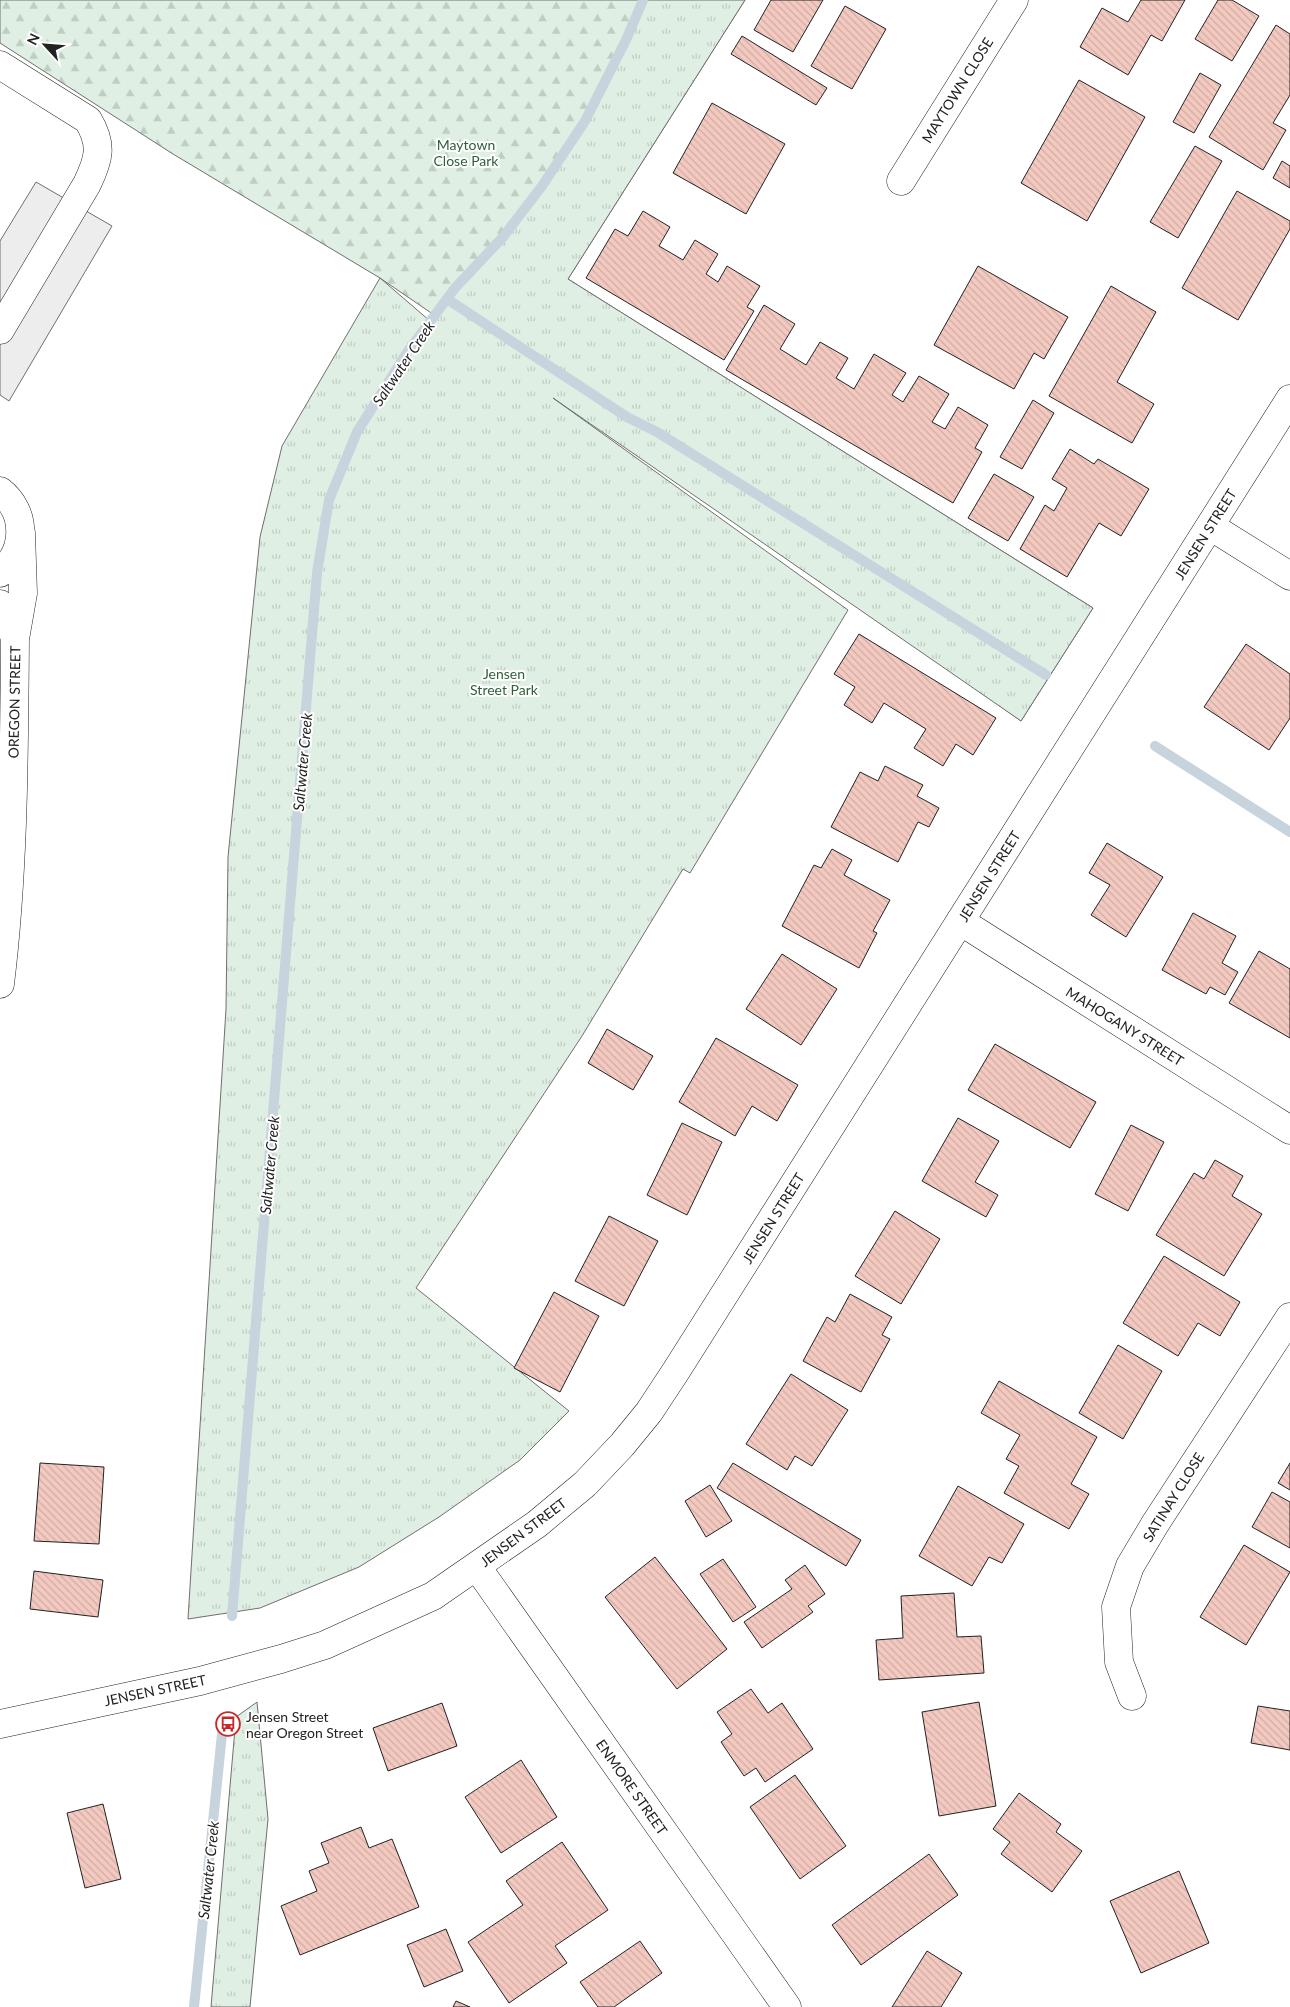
<svg xmlns="http://www.w3.org/2000/svg" width="1290" height="2007" font-family="Lato,sans-serif">
<style>
.forest{fill:url(#forest-firs);stroke:#6f6f6f}
.park{fill:url(#park-tufts);stroke:#6f6f6f}
.parking{fill:#ededed;stroke:#6f6f6f}
.lines{fill:none;stroke-linecap:round;stroke-linejoin:round}
.stream{stroke:#c7d3dd;stroke-width:10}
.building{fill:url(#building-back-hatch);stroke:#222}
.minor-casing{stroke:#222;stroke-width:29}
.minor{stroke:#fff;stroke-width:28}
.labels{text-anchor:middle;dominant-baseline:central;stroke-width:4;stroke-linejoin:round;paint-order:stroke}
.street-label{font-size:14px;fill:#222;stroke:#fff}
.park-label{font-size:14px;fill:#2f5e38;stroke:#fff}
.poi-label{font-size:14px;fill:#222;stroke:#fff;text-anchor:start}
.water-label{font-size:15px;font-style:italic;fill:#222;stroke:#fff}
</style>
<defs>
<pattern id="forest-firs" width="22" height="20" patternUnits="userSpaceOnUse" patternTransform="scale(1.25)"><rect width="22" height="20" fill="#e0efe3"/><path d="M5 1l3.5 6h-7zM16 11l3.5 6h-7z" fill="#c0cdc2"/></pattern>
<pattern id="park-tufts" width="24" height="20" patternUnits="userSpaceOnUse" patternTransform="scale(1.25)"><rect width="24" height="20" fill="#e0efe3"/><path d="M3 7l-1-3M5 7V3M7 7l1-3M15 17l-1-3M17 17v-4M19 17l1-3" fill="none" stroke="#c0cdc2"/></pattern>
<pattern id="building-back-hatch" width="6" height="6" patternUnits="userSpaceOnUse" patternTransform="scale(1.25)"><rect width="6" height="6" fill="#f3c9c0"/><path d="M-1 5l2 2M0 0l6 6M5-1l2 2" fill="none" stroke="#d0aca5"/></pattern>
</defs>
<rect width="100%" height="100%" fill="#fff"/>
<path class="forest" d="M0,0h745l-177,279 525,329 -72,113 -168,-120 -473,-323 -207,-124 -173,-111z"/>
<path class="park" d="M642,0h103l-177,279 525,329 -72,113 -468,-323 295,212 -158,263 -7,-4 -101,167 -166,252 153,123 -49,49 -81,57 -80,50 -99,41 -72,11 38,-610 2,-152 32,-320 22,-91 98,-168 50,43 25,-33 48,-51 39,-51 43,-65 39,-78z
M257,1702l11,117 -18,188h-39l25,-290z"/>
<path class="parking" d="M36,182l76,44 -103,175 -9,-6v-154z"/>
<g class="lines">
<path class="stream" d="M447,299l180,118 30,15 389,243
M1155,746l135,86
M232,1616l85,-1043 12,-73 28,-68 51,-81 47,-63 48,-51 39,-51 43,-65 41,-81 17,-40
M194,2007l28,-273"/>
</g>
<path class="building" d="M771,0h52l-30,52 -39,-22z
M1141,0h44l-23,41 -11,-6 -23,40 -48,-28 22,-39 26,14z
M1218,0h14l27,16 -27,45 -37,-22z
M845,6l41,23 -34,60 -41,-23z
M1276,25l14,9v61l-17,28 13,7 -23,40 -54,-33z
M742,36l85,52 -11,17 -85,-51z
M1200,73l21,12 -27,48 -21,-11z
M1079,80l66,37 -58,104 -66,-38z
M712,103l73,41 -39,70 -73,-41z
M1195,146l27,15 -44,77 -28,-16z
M1282,161l8,5v22l-17,-10z
M1237,191l53,30v8l-52,91 -56,-32z
M643,211l27,16 -11,19 24,14 12,-20 23,14 -12,20 12,8 9,-16 33,20 -13,21 7,4 -30,49 -138,-82 29,-49 13,7z
M978,266l90,51 -24,42 -10,-6 -20,36 -80,-44z
M1111,286l45,26 -39,70 37,22 -22,39 -83,-47z
M764,305l31,19 -15,25 26,16 14,-23 28,16 -12,20 18,11 20,-35 32,19 -14,22 11,7 16,-26 30,18 -17,28 13,7 13,-22 30,18 -13,23 7,4 -29,51 -227,-133z
M1033,400l21,13 -32,56 -22,-12z
M1070,449l24,15 4,-5 51,30 -28,47 -22,-13 -32,54 -47,-28 25,-44 9,6 13,-23 -15,-9z
M994,474l40,23 -26,44 -40,-23z
M859,634l137,84 -23,37 -17,-11 -13,22 -29,-18 12,-19 -42,-26 -12,20 -28,-18 11,-18 -21,-13z
M1246,644l44,30v44l-21,32 -65,-43z
M885,766l38,19 -6,11 22,12 -10,19 -11,-5 -20,40 -67,-35 29,-55 18,9z
M1107,843l56,34 -37,60 -35,-22 19,-30 -21,-12z
M832,849l20,11 -8,15 46,25 -17,31 4,2 -18,35 -77,-42 32,-61 7,3z
M1193,913l43,23 -14,27 16,9 -13,23 -15,-8 -4,7 -44,-24z
M1259,951l31,18v69l-61,-35z
M782,954l55,35 -36,56 -55,-36z
M607,1029l46,27 -20,34 -45,-27z
M716,1038l82,47 -21,36 -25,-15 -17,30 -56,-34z
M995,1044l101,58 -26,46 -102,-58z
M958,1118l41,23 -24,41 23,13 -12,22 -64,-36z
M682,1123l40,19 -35,73 -40,-20z
M1131,1125l33,17 -36,69 -33,-17z
M1215,1160l28,16 -11,20 30,18 -38,62 -68,-41 38,-62 10,6z
M895,1211l45,28 -39,65 -46,-28z
M609,1216l49,25 -34,65 -49,-25z
M1164,1256l76,46 -20,34 -22,-13 -20,33 -55,-33z
M554,1292l45,24 -39,76 -46,-24z
M850,1294l42,23 -10,18 8,4 -29,53 -58,-31 24,-44 8,5z
M1118,1345l44,26 -39,68 -44,-26z
M791,1374l57,36 -36,56 -17,-10 -8,14 -41,-26z
M999,1381l98,56 -26,47 18,10 -20,35 -65,-36 15,-27 -13,-7 14,-24 -39,-22z
M40,1463l64,4 -5,77 -65,-3z
M733,1463l128,77 -15,26 -129,-78z
M1290,1463v27l-12,-7z
M710,1485l22,36 -26,16 -21,-36z
M958,1486l66,38 -22,39 -13,-6 -17,29 -53,-30z
M1272,1492l18,10v46l-38,-21z
M1244,1545l46,27 -44,73 -46,-28z
M655,1557l72,92 -50,40 -72,-92z
M723,1559l33,48 -23,15 -33,-48z
M805,1565l20,29 -17,12 5,6 -51,36 -18,-26 48,-33 -7,-9z
M34,1571l69,9 -5,37 -68,-8z
M954,1593l3,44 24,-1 3,37 -105,7 -3,-40 27,-2 -2,-42z
M751,1689l17,24 14,-10 31,46 -48,33 -9,-14 -12,8 -23,-34 11,-8 -15,-22z
M979,1702l17,104 -57,10 -17,-104z
M442,1703l15,43 -69,25 -15,-43z
M1258,1706l32,5v39l-39,-7z
M521,1760l36,57 -56,36 -36,-56z
M795,1775l51,71 -46,33 -50,-72z
M1019,1793l42,31 -5,8 26,19 -30,41 -51,-38 9,-12 -17,-13z
M103,1804l18,75 -36,9 -18,-75z
M361,1827l8,21 23,-9 27,68 -119,48 -19,-49 36,-15 -8,-20 20,-8 -8,-20z
M562,1842l46,68 -53,36 12,17 -58,40 -41,-61 55,-37 -17,-24z
M929,1854l29,41 -97,70 -29,-40z
M1179,1871l30,72 -68,30 -31,-72z
M446,1929l17,42 -39,16 -17,-42z
M640,1941l22,32 -48,34h-16l-18,-25z
M927,1951l35,22 -21,34h-49z
M456,2001l14,6h-17z"/>
<g class="lines">
<g class="minor-casing">
<path id="minor" d="M0,65l88,55c15,25 11,39 -1,64l-87,146
M901,181l113,-181
M0,491c27,21 27,60 0,82
M1210,526l80,50
M0,604l9,16 6,19c-1,115 -1,231 -15,345
M15,639l8,-46 -2,-60
M960,921l330,209
M477,1567l310,440
M1132,1696l-13,-34 -3,-55 14,-41 25,-42 135,-207
M0,1724l200,-43 81,-22 44,-14 108,-49 104,-72 48,-40 37,-39 27,-33 27,-41 614,-972"/>
</g>
<use href="#minor" class="minor"/>
</g>
<defs>
<g id="bus-ring" transform="scale(1.25)"><circle r="9.5" fill="#fff" stroke="#c62828" stroke-width="1.5"/><path d="M-5-6H5V4H4V6H2V4H-2V6H-4V4H-5ZM-3.5-4V0h7V-4ZM-3.5 1.2v1.5H-2V1.2ZM2 1.2v1.5H3.5V1.2Z" fill="#c62828"/></g>
</defs>
<g fill-rule="evenodd">
<use href="#bus-ring" x="228" y="1724"/>
</g>
<g class="labels">
<g class="street-label">
<text transform="translate(957 90) rotate(-58)">MAYTOWN CLOSE</text>
<text transform="translate(1205 534) rotate(-58)">JENSEN STREET</text>
<text transform="translate(14 702) rotate(-89)">OREGON STREET</text>
<text transform="translate(989 876) rotate(-58)">JENSEN STREET</text>
<text transform="translate(1125 1026) rotate(32)">MAHOGANY STREET</text>
<text transform="translate(773 1218) rotate(-58)">JENSEN STREET</text>
<text transform="translate(1173 1497) rotate(-58)">SATINAY CLOSE</text>
<text transform="translate(523 1532) rotate(-37)">JENSEN STREET</text>
<text transform="translate(155 1690) rotate(-12)">JENSEN STREET</text>
<text transform="translate(632 1787) rotate(55)">ENMORE STREET</text>
</g>
<g class="park-label">
<text x="466" y="144">Maytown<tspan x="466" dy="16">Close Park</tspan></text>
<text x="504" y="673">Jensen<tspan x="504" dy="16">Street Park</tspan></text>
</g>
<g class="poi-label">
<text x="246" y="1716">Jensen Street<tspan x="246" dy="16">near Oregon Street</tspan></text>
</g>
<g class="water-label">
<text transform="translate(403 363) rotate(-56)">Saltwater Creek</text>
<text transform="translate(302 762) rotate(-85)">Saltwater Creek</text>
<text transform="translate(269 1165) rotate(-85)">Saltwater Creek</text>
<text transform="translate(208 1870) rotate(-84)">Saltwater Creek</text>
</g>
</g>
<g transform="translate(45 45) rotate(296)" stroke="#ffffff" stroke-width="4" paint-order="stroke">
<path d="M0-4L9 19L0 12L-9 19Z" fill="#222222"/>
<text y="-8" font-size="14" font-weight="bold" text-anchor="middle" fill="#222222">N</text>
</g>
</svg>
